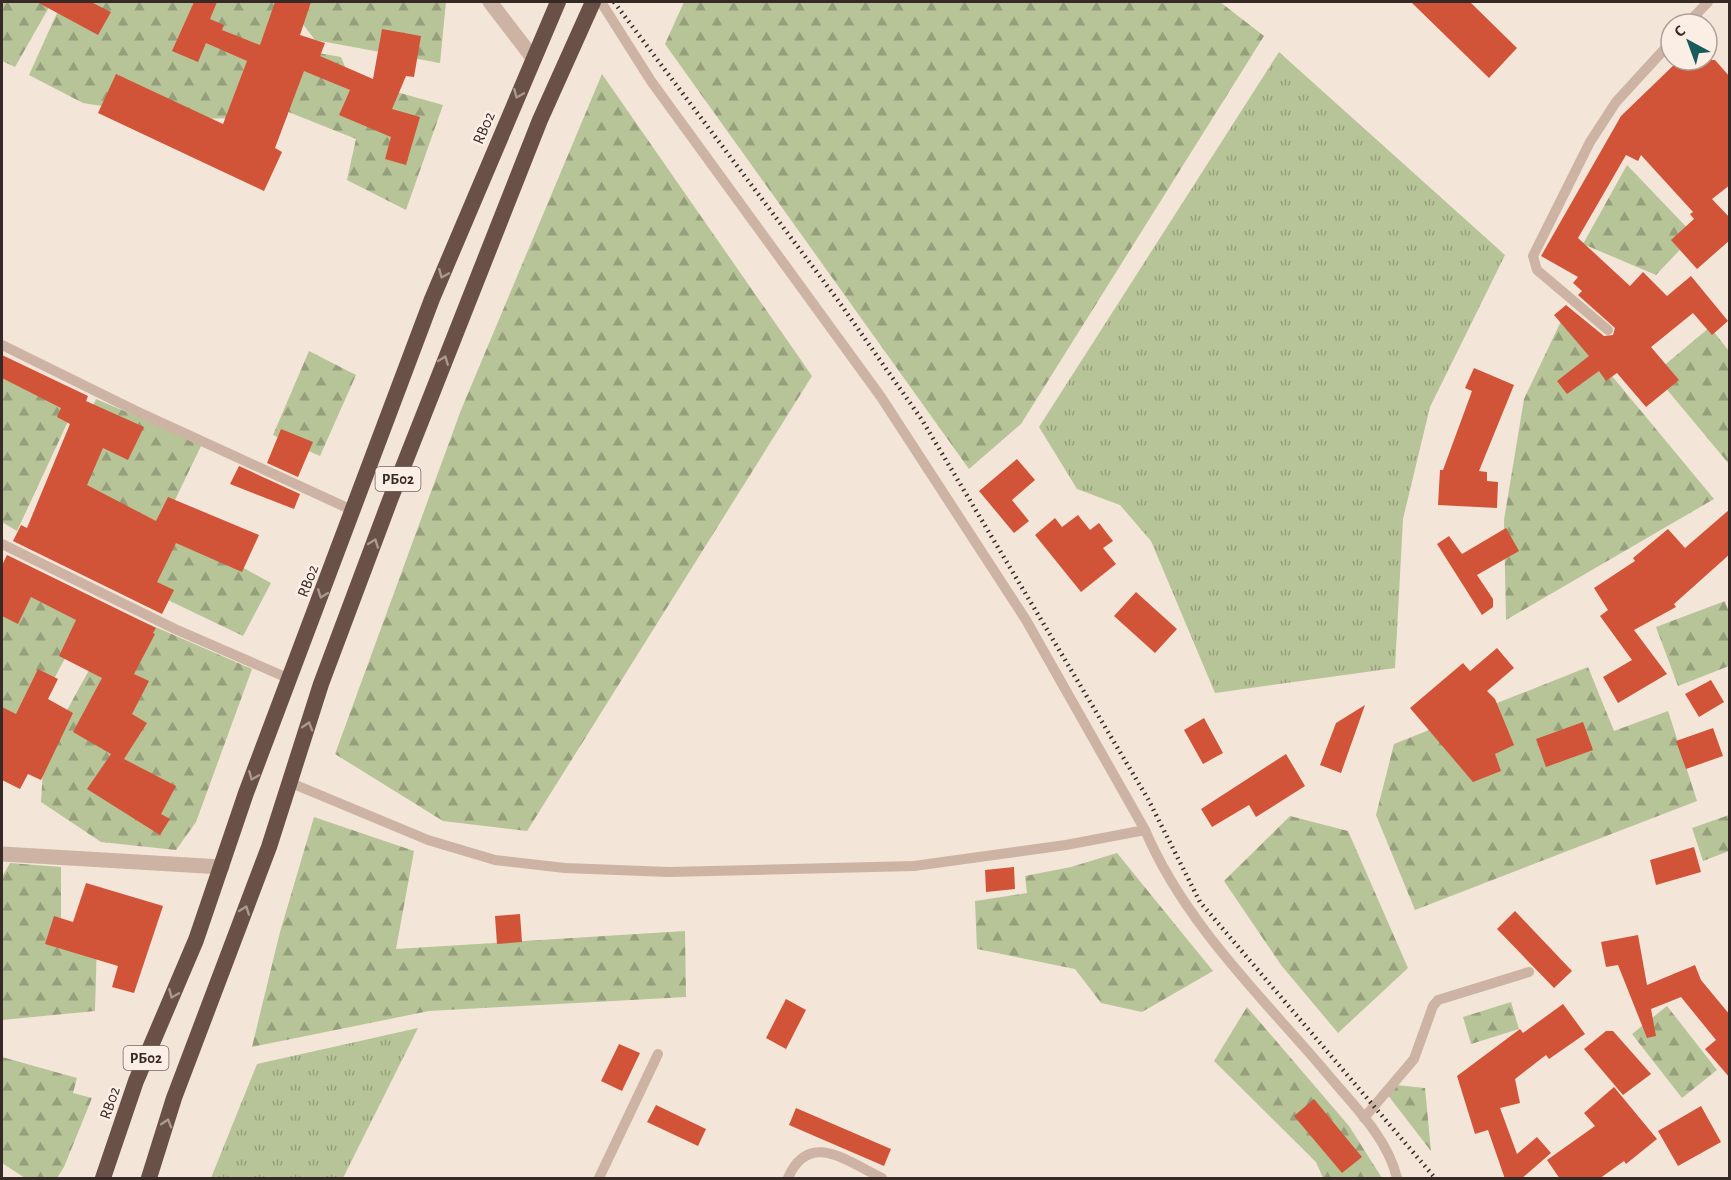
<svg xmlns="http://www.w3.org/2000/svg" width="1731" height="1180" font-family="'Alegreya Sans',sans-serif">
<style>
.grass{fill:url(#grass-tufts)}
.forest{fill:url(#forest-firs)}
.building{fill:#d15439}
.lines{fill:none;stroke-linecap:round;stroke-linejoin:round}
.service{stroke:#ccb3a3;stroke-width:10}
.minor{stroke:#ccb3a3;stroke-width:15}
.trunk{stroke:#695148;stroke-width:16}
.rail{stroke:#372a26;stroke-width:4.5;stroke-dasharray:1.5 4.5;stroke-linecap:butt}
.oneway{stroke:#ab988f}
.labels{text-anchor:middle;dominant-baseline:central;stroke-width:5;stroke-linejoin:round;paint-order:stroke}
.shield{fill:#fbefe5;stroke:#72655f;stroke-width:1.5}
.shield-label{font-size:15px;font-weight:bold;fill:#372a26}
.street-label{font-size:16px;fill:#372a26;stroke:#fbefe5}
</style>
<defs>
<pattern id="grass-tufts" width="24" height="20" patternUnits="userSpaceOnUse" patternTransform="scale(1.5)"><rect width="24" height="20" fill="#b7c497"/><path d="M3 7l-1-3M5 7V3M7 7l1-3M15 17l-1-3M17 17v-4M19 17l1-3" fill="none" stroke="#969f7b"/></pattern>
<pattern id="forest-firs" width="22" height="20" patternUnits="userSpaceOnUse" patternTransform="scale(1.5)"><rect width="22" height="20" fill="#b7c497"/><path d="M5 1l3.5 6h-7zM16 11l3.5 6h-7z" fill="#969f7b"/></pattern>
</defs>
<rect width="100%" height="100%" fill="#f3e5d8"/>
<path class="grass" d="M1279,52l226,203 -75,152 -27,112 -8,149 -180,25 -64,-152 -31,-36 -43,-16 -38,-62z
M418,1028l-75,150h-132l46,-114z"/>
<path class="forest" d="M2,2h50l-37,65 -13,-6z
M62,2h219l-5,31 -35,85 -57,1 -101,-16 -54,-28z
M286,2h160l-6,61 -125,-23z
M684,2h536l44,34 -243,388 -52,45 -304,-425z
M301,50l40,7 9,22 93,26 -37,105 -59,-30 9,-41 -80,-32z
M602,74l210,302 -285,455 -84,-10 -108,-67 126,-344z
M1627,165l67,70 -38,40 -73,-31z
M1563,317l151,182 -208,121 -2,-100 20,-121z
M1710,327l19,24v113l-75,-90z
M309,351l47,24 -36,81 -47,-21z
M8,367l69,35 -60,129 -15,-9v-141z
M96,399l106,45 -68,141 -97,-51z
M171,528l100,55 -28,53 -96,-46z
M2,568l87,45 -87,164z
M1725,601l4,11v54l-51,20 -22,-59z
M121,612l131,57 -56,153 -20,28 -75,-8 -60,-40 3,-50z
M1588,667l26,64 54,-20 29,90 -282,109 -39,-95 18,-71z
M1729,815v36l-26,10 -11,-33z
M1290,816l58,15 60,137 -70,65 -57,-68 -57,-84z
M314,817l100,34 -18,98 289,-18 1,66 -257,14 -177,36 28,-115z
M1117,853l96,118 -71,41 -41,-9 -26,-34 -98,-20 -2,-48 52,-8 -2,-17 46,-9z
M10,863l51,4v72l36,1 -2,71 -93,9v-143z
M1511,1002l8,27 -48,15 -8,-27z
M1667,1006l50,64 -35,28 -50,-64z
M1247,1007l102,119 33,52h-59l-7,-16 -102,-101z
M2,1057l75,21 -4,15 19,5 -28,69 -7,11h-32l-23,-15z
M1396,1085l29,3 6,63 -44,-57z"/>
<path class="building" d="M37,2h54l20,10 -13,23z
M194,2h23l-7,17 14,6 -2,5 38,15 15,-43h36l-11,33 25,8 -5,13 53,23 9,-50 39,7 -7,41 -8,-1 -14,33 28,8 -14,48 -21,-6 6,-22 -52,-22 11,-25 -46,-19 -29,77 7,4 -18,39 -166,-78 18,-39 107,50 24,-63 -41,-18 -8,19 -26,-11z
M1411,2h59l47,46 -28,30z
M1679,60h36l15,17v108l-18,14 18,19v22l-33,29 -26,-29 23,-21 -4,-5 3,-2 -52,-57 -3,6 -12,-6 -48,83 52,48 13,-14 24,24 24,-20 37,45 -16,14 -19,-22 -42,34 28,33 -33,27 -29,-34 -11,8 -7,-10 -32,23 -10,-13 32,-25 -35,-41 12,-10 38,31 9,-1 2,-7 -37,-33 4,-4 -9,-8 5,-6 -37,-21 80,-140z
M2,355l86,41 -2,5 58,26 -16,33 -25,-12 -16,37 69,36 12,-24 91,38 -17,37 -66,-29 -19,39 17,8 -12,24 -149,-73 8,-16 6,3 43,-104 -13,-7 4,-9 -59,-30z
M1474,368l40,17 -35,86 8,1v9l11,1 -1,26 -59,-3 2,-35h3l29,-79 -7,-3z
M281,429l32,13 -15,35 -31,-14z
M1017,459l18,21 -23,20 17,21 -15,12 -35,-42z
M239,466l61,28 -6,15 -64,-25z
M1730,509v45l-56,50 2,3 -42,23 33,44 -49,29 -15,-26 29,-17 -32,-44 8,-6 -14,-22 41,-27 -2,-3 35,-29 17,19z
M1078,515l12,15 9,-7 14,18 -10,7 13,16 -35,28 -46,-57 20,-17 7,9z
M1506,528l13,23 -42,24 16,24v8l-11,8 -45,-71 12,-8 13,18z
M7,555l149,73 -3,5 2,1 -21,40 15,7 -17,33 15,9 -23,36 52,27 -15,28 9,5 -10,16 -73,-46 24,-35 -38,-22 29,-54 -43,-22 17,-36 -45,-23 -13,27 -16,-8v-51z
M1136,592l41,37 -22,24 -41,-37z
M1497,648l17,20 -27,23 8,8 19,46 -19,9 6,17 -28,11 -63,-74 53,-45 7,8z
M38,669l20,10 -10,20 25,14 -32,67 -13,-6 -8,15 -18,-9v-73l14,7z
M1711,680l13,22 -25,15 -14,-23z
M1365,705l-24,68 -21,-8 16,-42z
M1204,718l19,35 -20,11 -19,-34z
M1583,722l10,28 -47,17 -10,-28z
M1713,728l10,28 -37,13 -10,-28z
M1286,754l19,32 -49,31 -7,-12 -37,22 -11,-18z
M1694,847l7,25 -45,13 -6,-25z
M1014,867l1,22 -29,3 -1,-22z
M86,883l77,23 -29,87 -22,-6 6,-21 -73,-22 9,-28 19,6z
M1515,911l57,60 -18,17 -57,-59z
M520,914l2,28 -25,2 -2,-28z
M1638,935l9,50 48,-20 6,15 29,35v63l-25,-29 11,-9 -35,-43 -30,12 5,27 -9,2 -29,-73 -12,2 -5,-25z
M786,999l20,11 -20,39 -20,-11z
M1563,1004l22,30 -36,25 -3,-4 -31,24 5,24 -20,5 17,46 20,-17 14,16 -30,26h-16l-17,-49 -13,4 -18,-58 63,-47 3,4z
M1606,1031h7l38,43 -28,21 -39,-46z
M619,1044l21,9 -18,38 -21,-10z
M1614,1087l43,52 -31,25 -2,-3 -25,18h-39l-13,-19 48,-34 -11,-13z
M1314,1099l48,58 -20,16 -48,-57z
M656,1105l50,24 -8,17 -51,-24z
M1701,1106l20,36 -43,24 -20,-35z
M796,1108l95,41 -7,17 -95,-41z"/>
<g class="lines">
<path class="service" d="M601,2l50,79 230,316 145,223 119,210
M1687,24l21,-22
M1608,330l-71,-60 -4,-14 57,-114 26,-40 55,-60
M2,345l132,65 220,101
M2,544l173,85 115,50
M291,783l137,57 67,20 70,8 104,4 245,-6 152,-21 79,-15c39,92 115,165 179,240 27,33 63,66 73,108
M1364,1118l50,-59 19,-53 5,-6 91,-28
M599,1178l59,-124
M788,1178c21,-49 60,-16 94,0"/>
<path class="minor" d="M490,2l43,56
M2,854l220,13"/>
<path class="trunk" d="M103,1178l33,-97 60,-141 50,-147 186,-494 126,-297
M149,1178l25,-80 95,-251 52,-163 69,-184 150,-380 53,-118"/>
<path class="rail" d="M614,2l223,297 85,121 226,379 52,103 235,276"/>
</g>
<defs><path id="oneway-chevron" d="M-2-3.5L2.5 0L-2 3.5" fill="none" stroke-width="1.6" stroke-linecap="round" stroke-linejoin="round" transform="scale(1.5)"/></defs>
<g class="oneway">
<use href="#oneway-chevron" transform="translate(518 94) rotate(113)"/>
<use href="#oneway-chevron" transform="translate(443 274) rotate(113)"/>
<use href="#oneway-chevron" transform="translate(444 360) rotate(-69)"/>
<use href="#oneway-chevron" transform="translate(374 543) rotate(-70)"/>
<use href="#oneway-chevron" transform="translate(322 594) rotate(111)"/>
<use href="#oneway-chevron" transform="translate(308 726) rotate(-73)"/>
<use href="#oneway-chevron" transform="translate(253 776) rotate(112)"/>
<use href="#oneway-chevron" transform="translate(245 910) rotate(-70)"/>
<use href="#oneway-chevron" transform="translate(173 994) rotate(113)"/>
<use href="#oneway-chevron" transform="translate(167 1123) rotate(-73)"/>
</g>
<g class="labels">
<g class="shield">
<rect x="375.5" y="467" width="45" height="24" rx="4.5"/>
<rect x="123.5" y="1046" width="45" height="24" rx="4.5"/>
</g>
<g class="shield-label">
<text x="398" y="479">РБ02</text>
<text x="146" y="1058">РБ02</text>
</g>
<g class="street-label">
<text transform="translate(484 128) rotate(-67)">RB02</text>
<text transform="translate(308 581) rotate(-69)">RB02</text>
<text transform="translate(110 1103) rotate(-71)">RB02</text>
</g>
</g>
<rect width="1731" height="1180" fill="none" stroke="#372a26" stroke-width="6"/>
<g transform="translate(1689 42) rotate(319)"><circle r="28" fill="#fbefe5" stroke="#ada099" stroke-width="1.5"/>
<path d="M0-4.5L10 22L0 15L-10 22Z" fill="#185b5c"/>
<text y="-9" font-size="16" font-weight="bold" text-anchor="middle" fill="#372a26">С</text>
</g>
</svg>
